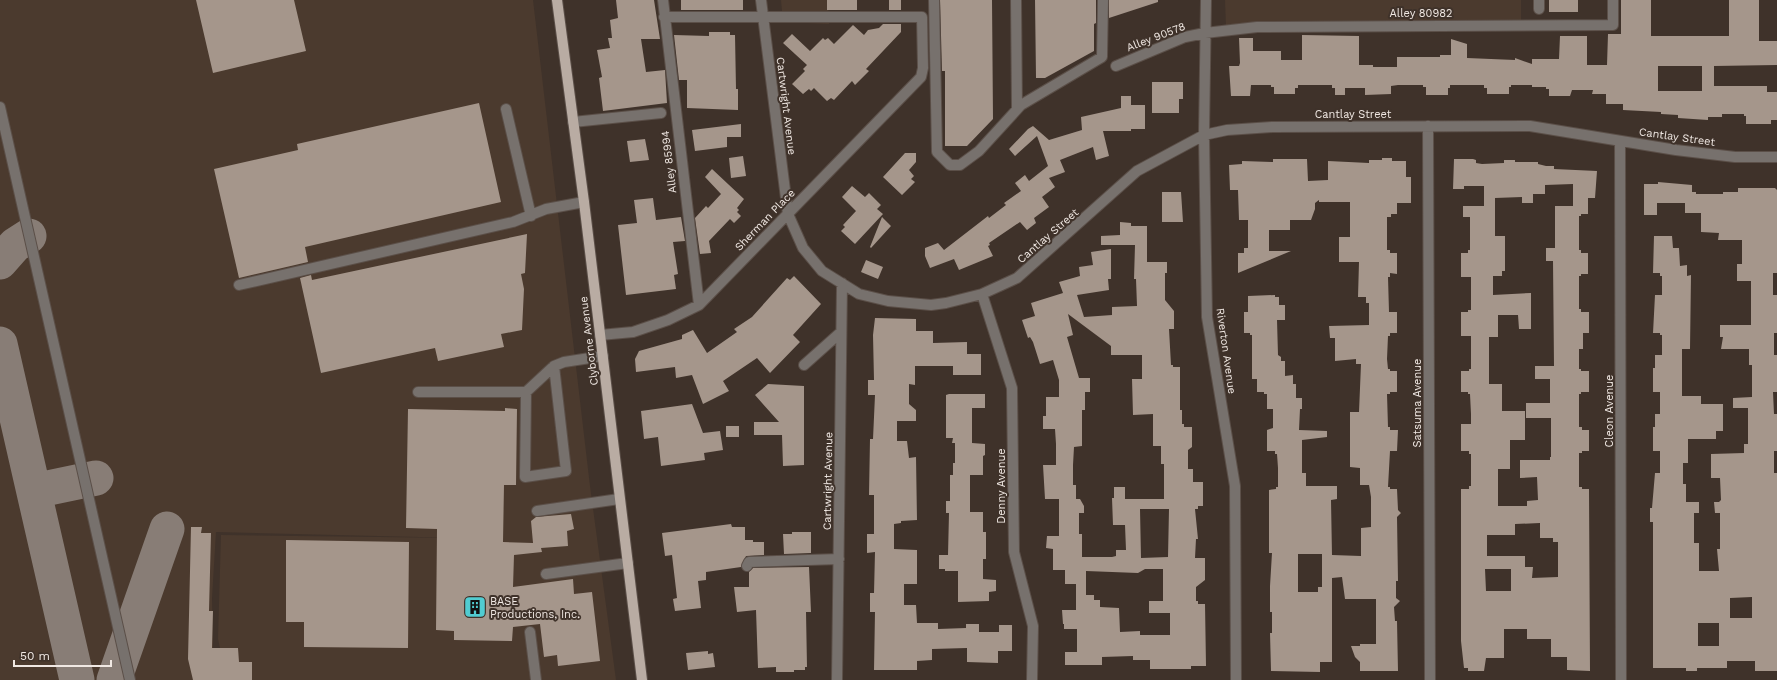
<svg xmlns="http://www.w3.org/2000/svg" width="1777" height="680" font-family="'Work Sans',sans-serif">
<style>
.built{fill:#4b3a2e}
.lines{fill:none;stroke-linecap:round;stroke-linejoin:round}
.taxiway{stroke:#887d76;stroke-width:35}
.building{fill:#a5968b;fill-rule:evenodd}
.minor-casing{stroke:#5b4f48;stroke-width:12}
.major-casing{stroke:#5b4f48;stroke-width:12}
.minor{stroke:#77716d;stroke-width:10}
.major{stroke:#b9aca3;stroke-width:10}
.labels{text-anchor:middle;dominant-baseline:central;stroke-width:4;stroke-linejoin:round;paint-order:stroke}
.street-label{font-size:11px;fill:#f0e8e3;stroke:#3f322a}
.poi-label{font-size:11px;fill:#f0e8e3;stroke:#3f322a;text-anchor:start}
</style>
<rect width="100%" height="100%" fill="#3f322a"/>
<path class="built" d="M0,0h533l57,486 26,194h-389l-9,-41 3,-104 240,3 -245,-6 -4,66 1,52 7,30h-220z
M781,0h47l1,24 -46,-2z
M1225,0h296v22h-235l-60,5z"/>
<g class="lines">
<path class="taxiway" d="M0,262l15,-17 14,-9
M0,344l77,336
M34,491l62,-13
M114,680l53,-151"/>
</g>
<path class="building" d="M196,0h98l12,51 -93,22z
M616,0h38l6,39h-19l5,33 19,-2 2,33 -64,8 -4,-33 3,-1 -5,-27 13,-2 -2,-10h4l-2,-18 8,-2z
M681,0h62v10h-62z
M827,0h30v10h-30z
M889,0h12v10h-12z
M940,0h52l1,119 -26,27h-22v-75h-3z
M1035,0h61v23l-2,1v27l-49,27h-9z
M1109,0h49v2l-49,16z
M1549,0h29v12h-29z
M1621,0h30v36h78v-36h30v41h18v24l-63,1v20h53v6h10v28h-6v4h-25v-8h-2v-2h-22v3h-14v3l-30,-2v-3l-17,-1v-2l-38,-2v-6h-17v-10h-14l1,-4h-21l-2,6h-21v-7h-3v-2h-14v-2h-21v2h-2v7h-22v-6h-3v-3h-34v3h-2v7h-22v-8h-3v-2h-25l-7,1v8l-26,1v-7h-20v7h-10v-7h-3v-3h-34v3h-3v6h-21v-7h-3v-2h-20l-1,11h-19l-2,-30h10l1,-3 -1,-25h14v13h28v9h21v-25l57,1v29h14v2h24v-10h43v-2h11v-16l16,5v14l48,2v-2l17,6v-5h27l1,-23h27v29h20l1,-31h13zM1658,66h44v25h-44z
M883,24h18v8l-35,37 3,2 -14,14 -3,-4 -18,19 -3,-2 -4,3 -13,-13 -3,3 -2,-2 -6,5 -11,-10 13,-13 -2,-2 4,-4 -24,-22 9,-9 18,17 13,-13 2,2 3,-2 6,6 19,-19 11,10 4,-5 11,-2z
M709,32h21v3h5l1,54h2v21l-51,-2v-28h-8l-5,-45 35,1z
M1152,82h31v17h-4v14h-27z
M1121,96h10v9h14v24h-14v2h-28l6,25 -13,4 -3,-13 -33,13 5,12 -16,6 6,9 -13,10 7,10 -15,11 2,5 -9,7 -7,-8 -31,21 1,2 -2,1 5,10 -34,14 -5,-11 -24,9 -5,-12v-8l13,-5 6,7 44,-34 1,2 17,-13 -2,-2 17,-12 -6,-8 10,-8 4,6 19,-15 -11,-30 -22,20 -6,-7 19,-20 5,-3 16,14 33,-10 -1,-13 40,-9z
M479,103l22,99 -196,45 3,15 -69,16 -25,-109 84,-19 -1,-6z
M741,124v13h-14v10l-32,4 -3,-21z
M645,139l4,21 -19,2 -3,-21z
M905,153h11v9l-7,8 5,6 -3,3 4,3 -13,13 -19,-18z
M743,156l3,20 -15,2 -2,-20z
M1382,158h10v3h14v16h5v26h-14v11h-6v3h-4v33h3v3h7v21l-7,-1v4h-2l1,35h8v21h-7v3h-2l-1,23 1,10h2v2h7v21h-7v2h-3l1,33h2v3h8l-1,21h-7l-2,36h2v2h7l1,21 3,3 -4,4 1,64h-2v17l4,3 -6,6 1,14h2l1,50h-38v-9l-5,-5 -4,-11h9v-2h16v-45h-31l-3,-22 -10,1v84h-12v10l-49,-1 -1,-38h2v-21h-2v-26l2,-33h-3v-63l7,-1v-2h2v-19l-1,-14h-2v-3h-8v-21l6,-2v-19h-6v-15h-3v-2h-7v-13h-5v-44h-2v-2h-6v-21h4v-16l27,-1v2h4v8h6v15h-8l1,35 3,2v4h4v15l8,-1v9h3v14h6v11h-2l-1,21 28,1v6l-25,3v33h4v13h31v13l-6,1 1,55 29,1v-28l10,-1v-30l-2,-12h-9v-17l-10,-1v-55h9l2,-48h-5v-5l-21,2v-23h-5l-1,-12 40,-1v-22h-3v-6h-8l1,-35h-20v-25h11v-35h-31v-2l-4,3v6l-4,11h-21v10h-21v21h22l-53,22v-20h6v-5h4v-28h-9l-1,-30h-8l-1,-25 13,-1v-3l31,1v-3h34l1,22 20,-1v-19l41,2v-3h13zM1298,554h24v33h-4v5h-20z
M1454,159h19l3,1v3l6,1 22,-1v-3h11v2h23v2l8,2h8v3l43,2 -2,27h-7v16h-7v2h-2v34h2v3h7v21h-7v2h-2v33h2v3h8v21h-6v16h-4v20h2v2h8v21h-8v2h-2v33h3v3h7v21h-7v2h-3v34h3v2h7l1,182 -23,-1v-13h-16v-18h-24v-10h-23v29h-18l-2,13h-16v-3h-4l-3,-27v-152h8v-3h2v-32h-2v-3h-8v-27h10v-10l-1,-20h-2v-2h-7v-21h8v-2h2v-33h-10v-24h7v-2h3v-33h-10v-24h7v-3h2v-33h-7v-11h21v-20h-20v3h-11zM1573,184v22h-18v42h-9v13h7l1,105h-19v13h15v24h-24v15h25v39h-1v3h-30v18l17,-1 1,23 -11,1v5h-29v-37h12v-29h15v-29h-23v-27h-13v-47h9v-22h20l1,14h12v-36l-38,2v-19h9v-5h3v-35h-10v-38l27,-1v6h11v-9h12v-9zM1540,523v15h13v4h5v35l-26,1 1,-11h-8v-11h-38v-21h28v-11zM1485,569h26v22h-25z
M712,169l32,30 -7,9 2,2 -2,2 4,4 -7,7 -4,-4 -21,22 2,12 -11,1 -5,-36 11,-12 2,2 13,-14 -16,-17z
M1658,182l34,3v7h4v2h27v-2h15v-4h37l2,2v83h-4v22h4v38h-3v22h3v37h-4l1,22h3v37h-3v22h3v198h-22v-10h-28v7h-30v3h-11v-3h-33v-146h-3v-14h2l3,-35h5v-22h-7v-24h2v-13h5v-22h-7v-24h2v-13h7v-20h-2v-2h-7l2,-38h7v-19h-2v-3h-7l1,-37h18l1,12h6l1,18 7,-1v11l4,-1 -1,74h-8v47h19v8h22v27h-7v8h-28v24h-5v21h3v18h13v11h-5v30h5v28h20l-2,-22h3v-36h-5l-1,-11h5l2,-2 -1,-22h-9v-24l33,-1v-9h4v-36h-15v-10l19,-1v-32h-3v-16h-28l2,-12h-3v-12h31v-44h-14v-17h5v-24h-24l1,-7 -18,-1v-19h-16v-10h-28v12h-13v-31h14zM1752,597v21h-22v-20zM1698,623h21v23h-21z
M852,186l13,11 4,-4 12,12 -4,4 6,5 -28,30 -14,-13 4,-4 -2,-2 13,-14 -14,-14z
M1162,192h19l2,30h-21z
M653,198l3,22 25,-3 4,24 -12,1 5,32 -4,1 2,14 -50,6 -8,-70 19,-2 -3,-23z
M882,217l9,9 -20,22 -1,-1z
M1120,222l11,1v3h16v36h20v11h-2v27l9,11v18h-5l2,36h2v2h7v43h2v14h2v3h8v20l-4,3v19h5v13h10v24h-5v3h-3l3,30h-2l-1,19h10v22l-9,7v14h2v3h7l1,62h-15v3h-41v-9h-17v-4l-31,1v8h-37v-13h12v-23h-13v-5h-1l-1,-14h14v-26h-11v-14h-12v-21l-7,-1 1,-12h12v-37h-14l-2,-34h13v-21l-1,-15h-12v-13h3v-19h13v-17l-6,-20 -13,4 -7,-22 -3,-5 -2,1 -6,-18 13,-4 -4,-13 32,-10 -4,-11 21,-6 -1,-9 14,-2 -2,-13 20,-3v30h-3l1,11 -32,5 7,22 28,-2v-8l25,-1 -1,-27h-2l1,-34h-34v-9l19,-1zM1068,314l43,32v9h31v24h-10l1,36 20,-1v32h8v18h3v35h-39v-12h-11v11h-2l1,27h12l1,25h-10v6l-4,1h-30v-23h-3v-21h5v-7l-4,-7h-4v-14h-3v-20l1,-18 8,-1v-36h3v-18h5v-14h-11l-12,-41 6,-2zM1140,509h29l-1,48 -27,1zM1145,569h18v32h-14v12h21v22h-30v-4l-20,1 -1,-24 -19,-1v-7h-6v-5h-8v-24l52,2z
M527,234l-2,39 -4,1 3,15 -2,41 -21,4 3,13 -66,14 -3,-13 -114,25 -21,-95 11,-3 1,5z
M866,260l17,7 -5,12 -17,-7z
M794,276l27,28 -28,31 7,7 -30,31 -13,-15 -34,23 6,10 -26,13 -11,-29 -16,3 -1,-11 -39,5 -1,-13 4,-8 43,-12v-4l11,-5 14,23 30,-21 -3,-3 18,-12 35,-39 3,2z
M875,318l41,1v12h17v12l34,-1v12h14v21h-28v-9h-38v19l-6,-1v20l7,6v11h-19v20h10l2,17 7,-1 1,63 -16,1v2l-7,1v25l23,1v34h-13v21h12l1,18h21v6l28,-1v-4h13v8h20v-7h13v26h-14v12l-31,-1v-14l-35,1v11l-15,1v9h-43l1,-58h-5v-19h4l1,-41 -8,1v-19h7v-39h-5l1,-56h3l2,-44h-7v-15h6l-1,-45z
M768,384l36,2v79l-21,1 -1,-31h-28v-13h25l-24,-27z
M949,394h36v14h-13v35l13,1v11l-2,1v19h-13v37h13v20h3v27h-3v20l13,1v11l-7,1v9l-31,1v-31h-13v-2h-6v-14h9l1,-42h-3v-12h4v-26h3v-12h2v-20h-3l1,-5h-7v-43z
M692,404l11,29 17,-2 3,19 -19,3 1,7 -44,6 -3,-29 -14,2 -3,-28z
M505,408l12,1 -1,76h-12l-1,57 30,1 -2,-22 5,-4 35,-3 3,15 -7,2 1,15 -27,2 1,4 -28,3 -1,32 60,-8 1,15 18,-2 8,69 -42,5 -1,-11 -13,2 -4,-33 -27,3 -1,14 -58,-1v-9l-18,-1 1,-101 -31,-1 2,-119 97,2z
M726,426h13v11h-13z
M731,524l1,3h13v13h8v2h11v13l-18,1 -5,11 -35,5v8l-8,1 3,27 -26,3 -2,-12 4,-1 -5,-43 -7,1 -3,-23z
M191,527h11l-1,6h10l-2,78h4l-1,37h26l1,14h13v18h-59l-5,-21z
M792,532h19v21l-27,1 -1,-20h9z
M286,540l123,2 -1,106 -104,-1v-25h-18z
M809,567l2,45h-5l1,55h-2v3h-11v2h-18v-5l-18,1 -2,-58 -19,2 -3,-25h15v-15l4,-4z
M708,651v3l5,-1 2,14 -27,3 -2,-17z"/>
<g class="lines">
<g class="minor-casing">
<path id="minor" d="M663,0l36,305
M761,0l27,214 15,34 19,23 37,23 29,7 43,4 15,-2 36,-9 35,-16 120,-107 67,-36 23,-5 45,-3 258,-1 146,24 59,7h42
M934,0l3,152 13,13h10l19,-14 42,-46 81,-48 1,-57
M1016,0l1,109
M1206,0l-2,135 3,182 28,169 1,194
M1539,0v9
M1116,66l69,-29 20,-4 52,-6 356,-2v-25
M0,107l130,573
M506,109l25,107
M573,122l88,-9
M1428,126l2,554
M1620,141l1,539
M239,285l274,-63 33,-13 38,-7
M982,294l30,94 2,164 19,74 -1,54
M600,335l33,-3 35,-12 31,-15 222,-228 2,-9 -1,-51h-258
M804,365l37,-33
M418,392h108l-1,85 41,-6 -12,-105 10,-4 39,-6
M526,392l28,-26
M537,511l82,-12
M747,566l2,-4 90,-3
M546,574l82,-11
M530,632l6,48
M837,680l5,-397"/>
</g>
<g class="major-casing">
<path id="major" d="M557,0l27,202 58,478"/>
</g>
<use href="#minor" class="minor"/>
<use href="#major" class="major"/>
</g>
<defs>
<g id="building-square" transform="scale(1.15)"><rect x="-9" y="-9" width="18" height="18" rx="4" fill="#51ccd1" stroke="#3f322a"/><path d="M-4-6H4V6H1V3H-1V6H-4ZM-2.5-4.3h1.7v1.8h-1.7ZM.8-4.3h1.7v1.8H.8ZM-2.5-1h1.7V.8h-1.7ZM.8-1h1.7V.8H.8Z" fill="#111"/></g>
</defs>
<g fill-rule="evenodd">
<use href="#building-square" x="475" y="607"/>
</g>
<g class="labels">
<g class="street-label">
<text x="1421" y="13">Alley 80982</text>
<text transform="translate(1156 37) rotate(-21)">Alley 90578</text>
<text transform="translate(786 106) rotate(83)">Cartwright Avenue</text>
<text x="1353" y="114">Cantlay Street</text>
<text transform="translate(1677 137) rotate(8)">Cantlay Street</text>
<text transform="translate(669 162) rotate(-97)">Alley 85994</text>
<text transform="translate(765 220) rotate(-46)">Sherman Place</text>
<text transform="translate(1048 236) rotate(-41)">Cantlay Street</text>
<text transform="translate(589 341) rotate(-97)">Clyborne Avenue</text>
<text transform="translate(1226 351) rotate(82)">Riverton Avenue</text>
<text transform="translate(1417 403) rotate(-90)">Satsuma Avenue</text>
<text transform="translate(1609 411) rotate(-90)">Cleon Avenue</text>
<text transform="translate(828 481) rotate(-89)">Cartwright Avenue</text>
<text transform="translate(1001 486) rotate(-90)">Denny Avenue</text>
</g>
<g class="poi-label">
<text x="490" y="601">BASE<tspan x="490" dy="13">Productions, Inc.</tspan></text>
</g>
</g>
<path d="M14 660v6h97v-6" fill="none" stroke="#f0e8e3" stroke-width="2"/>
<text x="20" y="660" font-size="12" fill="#f0e8e3" stroke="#3f322a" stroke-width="3" paint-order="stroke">50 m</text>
</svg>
